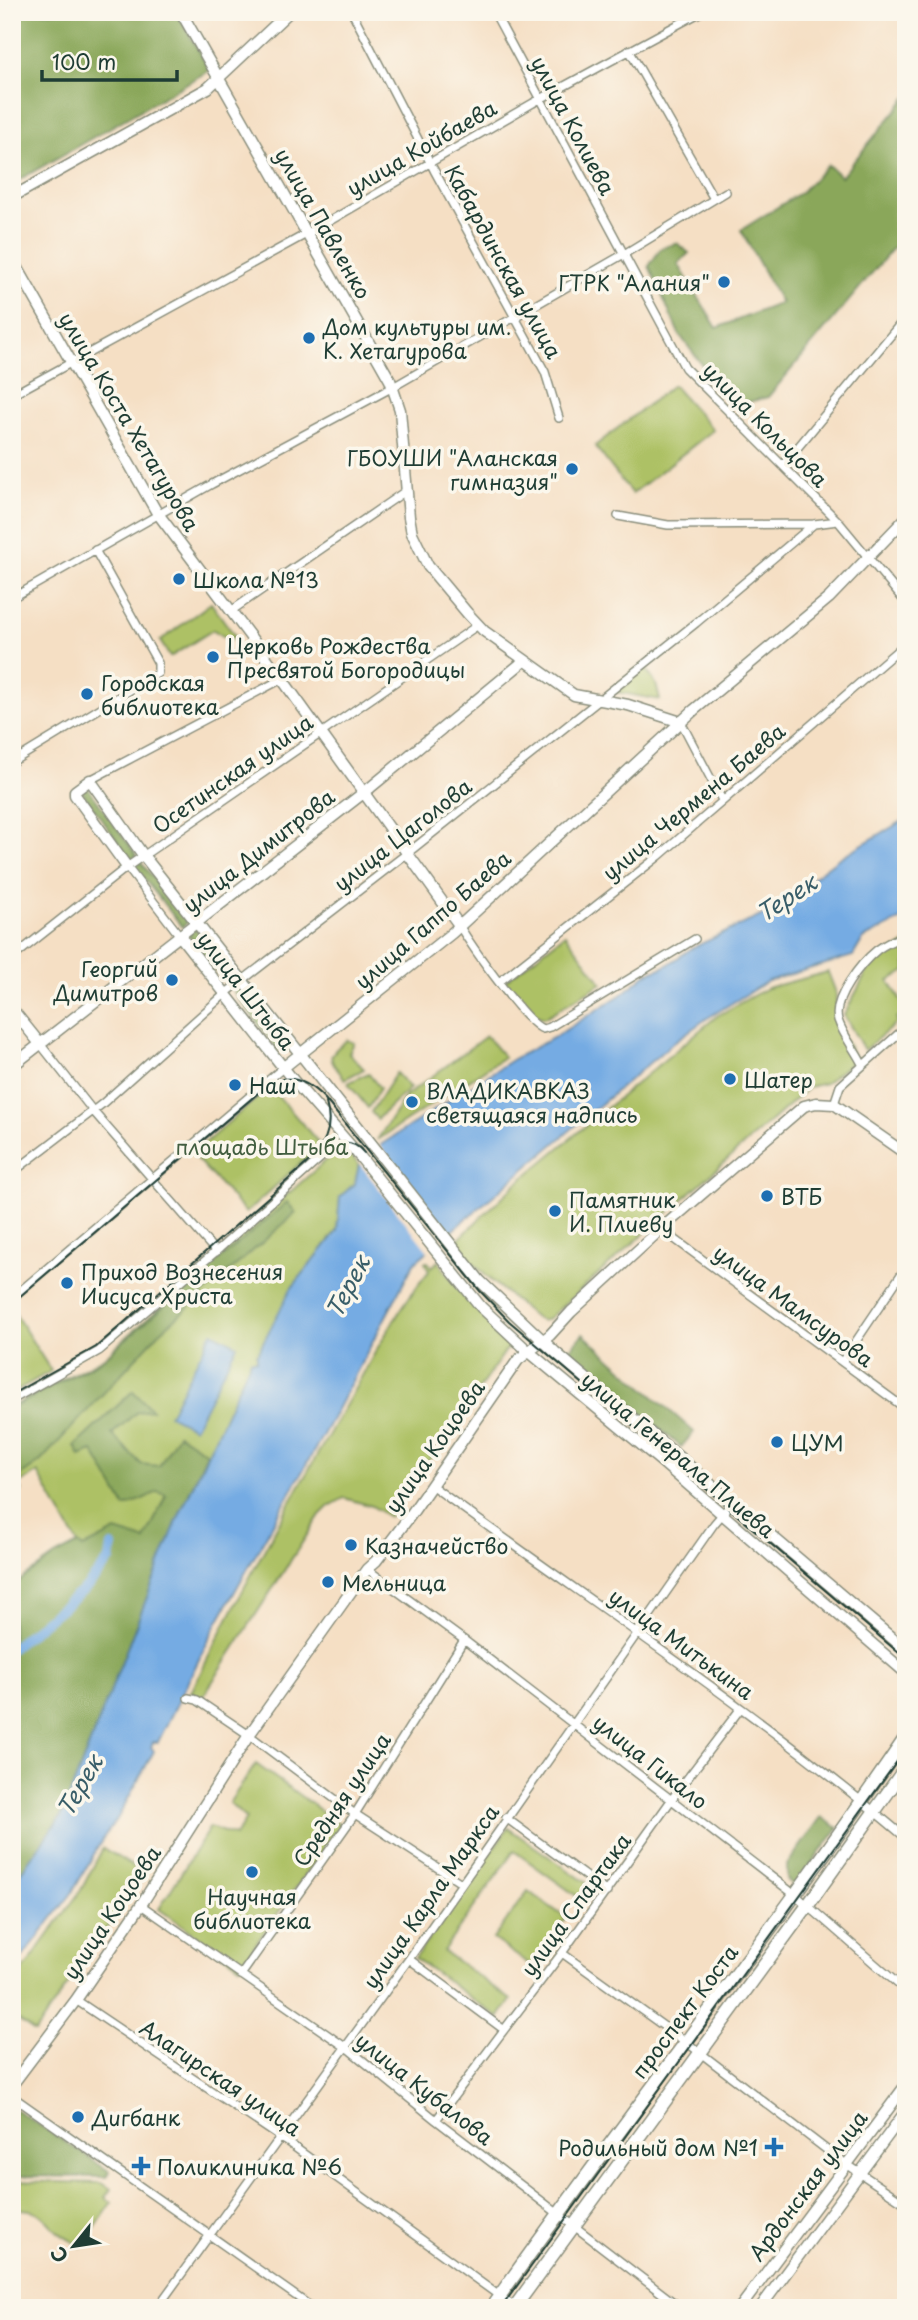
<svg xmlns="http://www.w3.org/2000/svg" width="918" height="2320" font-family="'Playpen Sans',sans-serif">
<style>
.green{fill:#adc165;stroke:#667f4c;stroke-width:2}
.forest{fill:#8aa75a;stroke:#547247;stroke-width:2}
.water{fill:#75abe3;stroke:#4a748c;stroke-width:2}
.pier{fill:#f5dfc4}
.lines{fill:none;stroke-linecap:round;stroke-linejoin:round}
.canal{stroke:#75abe3;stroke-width:10}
.street-casing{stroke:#8a8e7c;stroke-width:10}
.secondary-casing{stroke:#8a8e7c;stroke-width:13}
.primary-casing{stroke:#8a8e7c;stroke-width:15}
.street{stroke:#fff;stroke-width:7}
.secondary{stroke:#fff;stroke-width:10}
.primary{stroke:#fff;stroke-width:12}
.tram{stroke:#1f3d34;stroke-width:2}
.poi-dot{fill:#1f6fb2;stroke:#fbf7ec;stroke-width:2.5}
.labels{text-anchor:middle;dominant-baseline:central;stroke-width:7;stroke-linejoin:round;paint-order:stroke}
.street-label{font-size:21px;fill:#1f3d34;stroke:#fbf7ec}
.poi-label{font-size:21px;fill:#1f3d34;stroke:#fbf7ec;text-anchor:start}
.park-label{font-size:21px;fill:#425e40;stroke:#fbf7ec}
.water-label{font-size:23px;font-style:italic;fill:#395e69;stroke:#fbf7ec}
</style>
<rect width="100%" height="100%" fill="#fbf7ec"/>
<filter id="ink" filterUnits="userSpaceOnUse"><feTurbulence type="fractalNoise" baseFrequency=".0143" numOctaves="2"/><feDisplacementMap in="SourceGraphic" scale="14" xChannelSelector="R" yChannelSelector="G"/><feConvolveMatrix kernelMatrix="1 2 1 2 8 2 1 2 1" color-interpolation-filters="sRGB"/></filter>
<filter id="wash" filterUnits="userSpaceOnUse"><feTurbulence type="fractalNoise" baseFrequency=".00686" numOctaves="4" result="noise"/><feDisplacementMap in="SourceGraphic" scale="28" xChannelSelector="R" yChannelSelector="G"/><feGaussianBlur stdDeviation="1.57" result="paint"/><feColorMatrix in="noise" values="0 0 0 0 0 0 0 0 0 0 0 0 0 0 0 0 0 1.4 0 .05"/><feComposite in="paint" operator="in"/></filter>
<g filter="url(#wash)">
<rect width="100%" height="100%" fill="#f5dfc4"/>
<path class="green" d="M673,385l40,45 -81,64 -37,-48z
M211,603l24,33 -5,4 -17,-10 -43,27 -10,-16z
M645,668l11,16 4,16 -49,-9z
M565,934l37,49 -58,35 -15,-5 -25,-31z
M906,943v28l-17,10 17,28v4l-10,5 2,4 -34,28 -20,-35 26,-49z
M828,972l8,21v32l20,34 -31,24 -16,4 -261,232 -6,2 -7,-3 -50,-43 -31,-32 62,-59 201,-168 50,-28z
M486,1036l18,21 -127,83 29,-44z
M347,1040l7,3 -5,10 15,16 -19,10c-17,-21 -20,-22 2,-39z
M368,1073l12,15 -12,20 -20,-25z
M396,1073l14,15 -33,31 -6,-7z
M266,1090h7l46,53 -4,7 -69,63 -54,-59z
M348,1151l11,14 -4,18 -15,14 -3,33 -46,59 -34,71h-6l-239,524v-298l43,-30 23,-12 -40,-71 -23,13 -3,-5v-75l91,-48 221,-196 11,-8z
M438,1261l25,35 48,47 -122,174 -17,-11 -28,-8 -16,9 -8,8 -118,183 -11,-6c44,-89 91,-177 141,-263 32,-54 57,-109 97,-158l-4,-9h3l4,5z
M12,1309l39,62 -39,22z
M256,1764l85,61 -101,141 -81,-57 51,-82 25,9 11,-17 -17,-16z
M508,1828l83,58 -10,13 -67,-48 -71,100 68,49 -12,18 -84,-60z
M103,1848l42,26 -110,158 -23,-16v-30l69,-96z
M528,1891l38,27 -34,48 -39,-27z
M12,2181l90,2 9,6 -6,8 7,6 -30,44c-8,-5 -21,-11 -28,-19 -5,-5 -9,-10 -16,-15 -8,-6 -18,-2 -26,-6z"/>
<path class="forest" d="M12,12h164l34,58 -198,114z
M906,98l-2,137 -136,162 -35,9 -54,-72 -30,-68 12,-18 16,-5 12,10 -11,11 39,64 64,-25 -40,-73 59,-37 28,-28 13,12z
M86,785l51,71 -6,4 -51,-71z
M140,861l48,61 -6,5 -48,-61z
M194,927l40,52 -7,6 -40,-52z
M239,986l46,59 -7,5 -45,-59z
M287,1202l9,11 -137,120 -119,129 -24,17 5,12 -9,5v-88l88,-47z
M583,1334l111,98 -13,15 -112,-97z
M133,1391l19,19 -15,2 -25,22 29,30 18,2 19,-32 29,19 -29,65 -116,297 -50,69v-298l43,-30 23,-12 5,4 33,-17 29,9 21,-45 -8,-3 -33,15 -32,-56 -13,5 -5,-10z
M821,1817l17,11 -43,58 -8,-6v-15z
M12,2107l97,64 -3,6 -94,-1z"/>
<path class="water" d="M906,819v98l-43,22 -10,17 -85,25 -62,38 -32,23 -260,221 -81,154 -117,208 -58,117h-5l-2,5 3,4 -38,70 -13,17 -31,55 -60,78v-87l50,-69 116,-297 73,-158h6v-6l34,-65 46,-58 3,-34 15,-14 4,-18 23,-21 131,-85 40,-21 69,-44 26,-21 18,-7 26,-18 73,-34 74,-56z
M212,1332l25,13 -43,83 -25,-13z"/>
<path class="pier" d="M378,1143l73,94 -21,17 -72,-92z"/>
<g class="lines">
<path class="canal" d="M12,1648l75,-61 23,-28 2,-13"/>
</g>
</g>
<g filter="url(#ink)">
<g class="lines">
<g class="street-casing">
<path id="street" d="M352,12l82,158 111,202 14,46
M494,12l191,356 153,153 68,82
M629,50l85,149
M12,395l309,-169 212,-123 168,-91
M784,464l122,-147
M618,516l50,9 146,-1 24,-3
M12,598l200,-114 181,-97 231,-133 102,-62
M231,611l176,-121
M681,722l41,78
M12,762l146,-89v-10l-63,-113
M90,780l192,-101
M127,867l53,69
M459,925c11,19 67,99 84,104l7,-2 145,-88
M12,958l115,-91 351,-242
M499,982l160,-126 247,-213
M41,1045l52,66 123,141
M862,1064c-7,-14 -19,-29 -24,-44 -6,-21 23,-57 39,-70 8,-6 19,-11 29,-15
M834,1104l6,-18 66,-59
M12,1173l90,-69 124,-111 188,-145 282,-225 118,-99
M661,1229l245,180
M12,1298l272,-231
M842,1362l64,-95
M12,1400l87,-49 121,-103 104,-93c10,-7 18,-8 30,-6
M431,1485c159,117 324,225 475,353
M367,1569l97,71 335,258 107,93
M188,1698l9,2 52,35 106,79 106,69
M506,1818l101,74
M141,1905l210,146 85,69 245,188
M562,1953l132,95 142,109 70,47
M409,1959l94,70
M241,1975l114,-161 109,-174
M76,2000l210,141 230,167
M12,2096l301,212
M436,2120l126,-167 115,-161 64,-84
M157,2308l252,-349 305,-435 18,-21"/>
</g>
<g class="secondary-casing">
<path id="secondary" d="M181,12l209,368 10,30 9,107 3,16 16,33 40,48 16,17 90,64 54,10 53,17
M12,197l196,-109 81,-76
M12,258l144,253 126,168 177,246
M127,867l-52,-72v-4l15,-11 53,75 337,426 75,71 351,298
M180,936l113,144 64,73 124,154 47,44 134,111 244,211
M12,1009l29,36
M12,1066l359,-279 153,-126
M284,1067l168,-134 242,-223 135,-112 77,-80
M12,2085l64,-85 65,-95 108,-170 118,-166 9,-8 34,-45 108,-156 32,-25 21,-23 90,-83 143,-123 12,-3 18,1 72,50
M740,2308l166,-223
M760,2308l146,-197"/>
</g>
<g class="primary-casing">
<path id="primary" d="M491,2308c136,-193 283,-376 415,-571
M514,2308l294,-403 98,-138"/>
</g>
<use href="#street" class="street"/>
<use href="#secondary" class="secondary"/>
<use href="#primary" class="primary"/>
<path class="tram" d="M313,1157c17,-11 35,-24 51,-4
M12,1303l253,-216c22,-16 43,-6 60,12l155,192 29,30 397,338
M12,1394l84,-47 209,-182c19,-18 29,-36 21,-62
M501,2308l405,-559"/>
</g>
</g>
<g class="poi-dot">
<circle cx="724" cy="282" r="7"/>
<circle cx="309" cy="338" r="7"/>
<circle cx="572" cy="469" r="7"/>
<circle cx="179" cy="579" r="7"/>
<circle cx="213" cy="657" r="7"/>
<circle cx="87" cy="694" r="7"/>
<circle cx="172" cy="980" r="7"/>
<circle cx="730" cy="1079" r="7"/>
<circle cx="235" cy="1085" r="7"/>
<circle cx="412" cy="1102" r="7"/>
<circle cx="767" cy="1196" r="7"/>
<circle cx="555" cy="1211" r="7"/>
<circle cx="67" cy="1283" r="7"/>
<circle cx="777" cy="1442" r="7"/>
<circle cx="351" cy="1545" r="7"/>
<circle cx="328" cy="1582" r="7"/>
<circle cx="252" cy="1872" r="7"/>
<circle cx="78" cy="2117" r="7"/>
<path d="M770.5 2136.5h7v7h7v7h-7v7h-7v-7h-7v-7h7z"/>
<path d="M137.5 2155.5h7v7h7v7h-7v7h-7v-7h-7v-7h7z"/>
</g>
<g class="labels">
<g class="street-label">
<text transform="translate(574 125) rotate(62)">улица Колиева</text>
<text transform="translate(421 147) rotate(-30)">улица Койбаева</text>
<text transform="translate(324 223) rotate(60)">улица Павленко</text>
<text transform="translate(504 261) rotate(61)">Кабардинская улица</text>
<text transform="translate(130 421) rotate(59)">улица Коста Хетагурова</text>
<text transform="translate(766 424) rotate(45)">улица Кольцова</text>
<text transform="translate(232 773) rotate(-35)">Осетинская улица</text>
<text transform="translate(693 801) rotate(-40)">улица Чермена Баева</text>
<text transform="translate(402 834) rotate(-38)">улица Цаголова</text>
<text transform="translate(258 850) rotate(-38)">улица Димитрова</text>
<text transform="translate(432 919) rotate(-41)">улица Гаппо Баева</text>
<text transform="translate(247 990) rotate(52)">улица Штыба</text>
<text transform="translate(794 1305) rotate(36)">улица Мамсурова</text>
<text transform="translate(434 1446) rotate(-55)">улица Коцоева</text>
<text transform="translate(679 1454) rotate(40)">улица Генерала Плиева</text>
<text transform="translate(682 1643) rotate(36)">улица Митькина</text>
<text transform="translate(651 1761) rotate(38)">улица Гикало</text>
<text transform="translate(341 1799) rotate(-56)">Средняя улица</text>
<text transform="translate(430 1896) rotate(-55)">улица Карла Маркса</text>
<text transform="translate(575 1904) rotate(-54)">улица Спартака</text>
<text transform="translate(111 1912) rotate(-56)">улица Коцоева</text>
<text transform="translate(684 2011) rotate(-53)">проспект Коста</text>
<text transform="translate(221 2077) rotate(34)">Алагирская улица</text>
<text transform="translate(425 2088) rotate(38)">улица Кубалова</text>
<text transform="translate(807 2185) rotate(-53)">Ардонская улица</text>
</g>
<g class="poi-label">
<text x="710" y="282" text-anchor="end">ГТРК "Алания"</text>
<text x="323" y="326">Дом культуры им.<tspan x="323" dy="24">К. Хетагурова</tspan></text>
<text x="558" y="457" text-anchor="end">ГБОУШИ "Аланская<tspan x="558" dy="24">гимназия"</tspan></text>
<text x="193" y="579">Школа №13</text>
<text x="227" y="645">Церковь Рождества<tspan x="227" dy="24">Пресвятой Богородицы</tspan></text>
<text x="101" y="682">Городская<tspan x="101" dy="24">библиотека</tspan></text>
<text x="158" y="968" text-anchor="end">Георгий<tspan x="158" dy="24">Димитров</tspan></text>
<text x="744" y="1079">Шатер</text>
<text x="249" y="1085">Наш</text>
<text x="426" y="1090">ВЛАДИКАВКАЗ<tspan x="426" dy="24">светящаяся надпись</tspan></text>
<text x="781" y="1196">ВТБ</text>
<text x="569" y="1199">Памятник<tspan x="569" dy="24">И. Плиеву</tspan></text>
<text x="81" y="1271">Приход Вознесения<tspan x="81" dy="24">Иисуса Христа</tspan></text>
<text x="791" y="1442">ЦУМ</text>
<text x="365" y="1545">Казначейство</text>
<text x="342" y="1582">Мельница</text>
<text x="252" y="1896" text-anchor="middle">Научная<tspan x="252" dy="24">библиотека</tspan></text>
<text x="92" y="2117">Дигбанк</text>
<text x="758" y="2147" text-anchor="end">Родильный дом №1</text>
<text x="157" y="2166">Поликлиника №6</text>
</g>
<g class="park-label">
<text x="262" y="1146">площадь Штыба</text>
</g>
<g class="water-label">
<text transform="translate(786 897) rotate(-33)">Терек</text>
<text transform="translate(347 1286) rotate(-62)">Терек</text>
<text transform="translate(79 1785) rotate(-60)">Терек</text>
</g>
</g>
<rect width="918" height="2320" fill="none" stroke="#fbf7ec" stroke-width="42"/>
<g transform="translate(74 2246) rotate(240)" stroke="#fbf7ec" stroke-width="5" paint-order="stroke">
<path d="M0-5L12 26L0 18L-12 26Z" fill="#1f3d34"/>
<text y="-10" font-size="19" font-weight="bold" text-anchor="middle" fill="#1f3d34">С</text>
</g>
<path d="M42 70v10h135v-10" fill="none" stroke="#1f3d34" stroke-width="3.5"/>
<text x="52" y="70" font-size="21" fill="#1f3d34" stroke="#fbf7ec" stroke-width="5" paint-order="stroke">100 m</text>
</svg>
